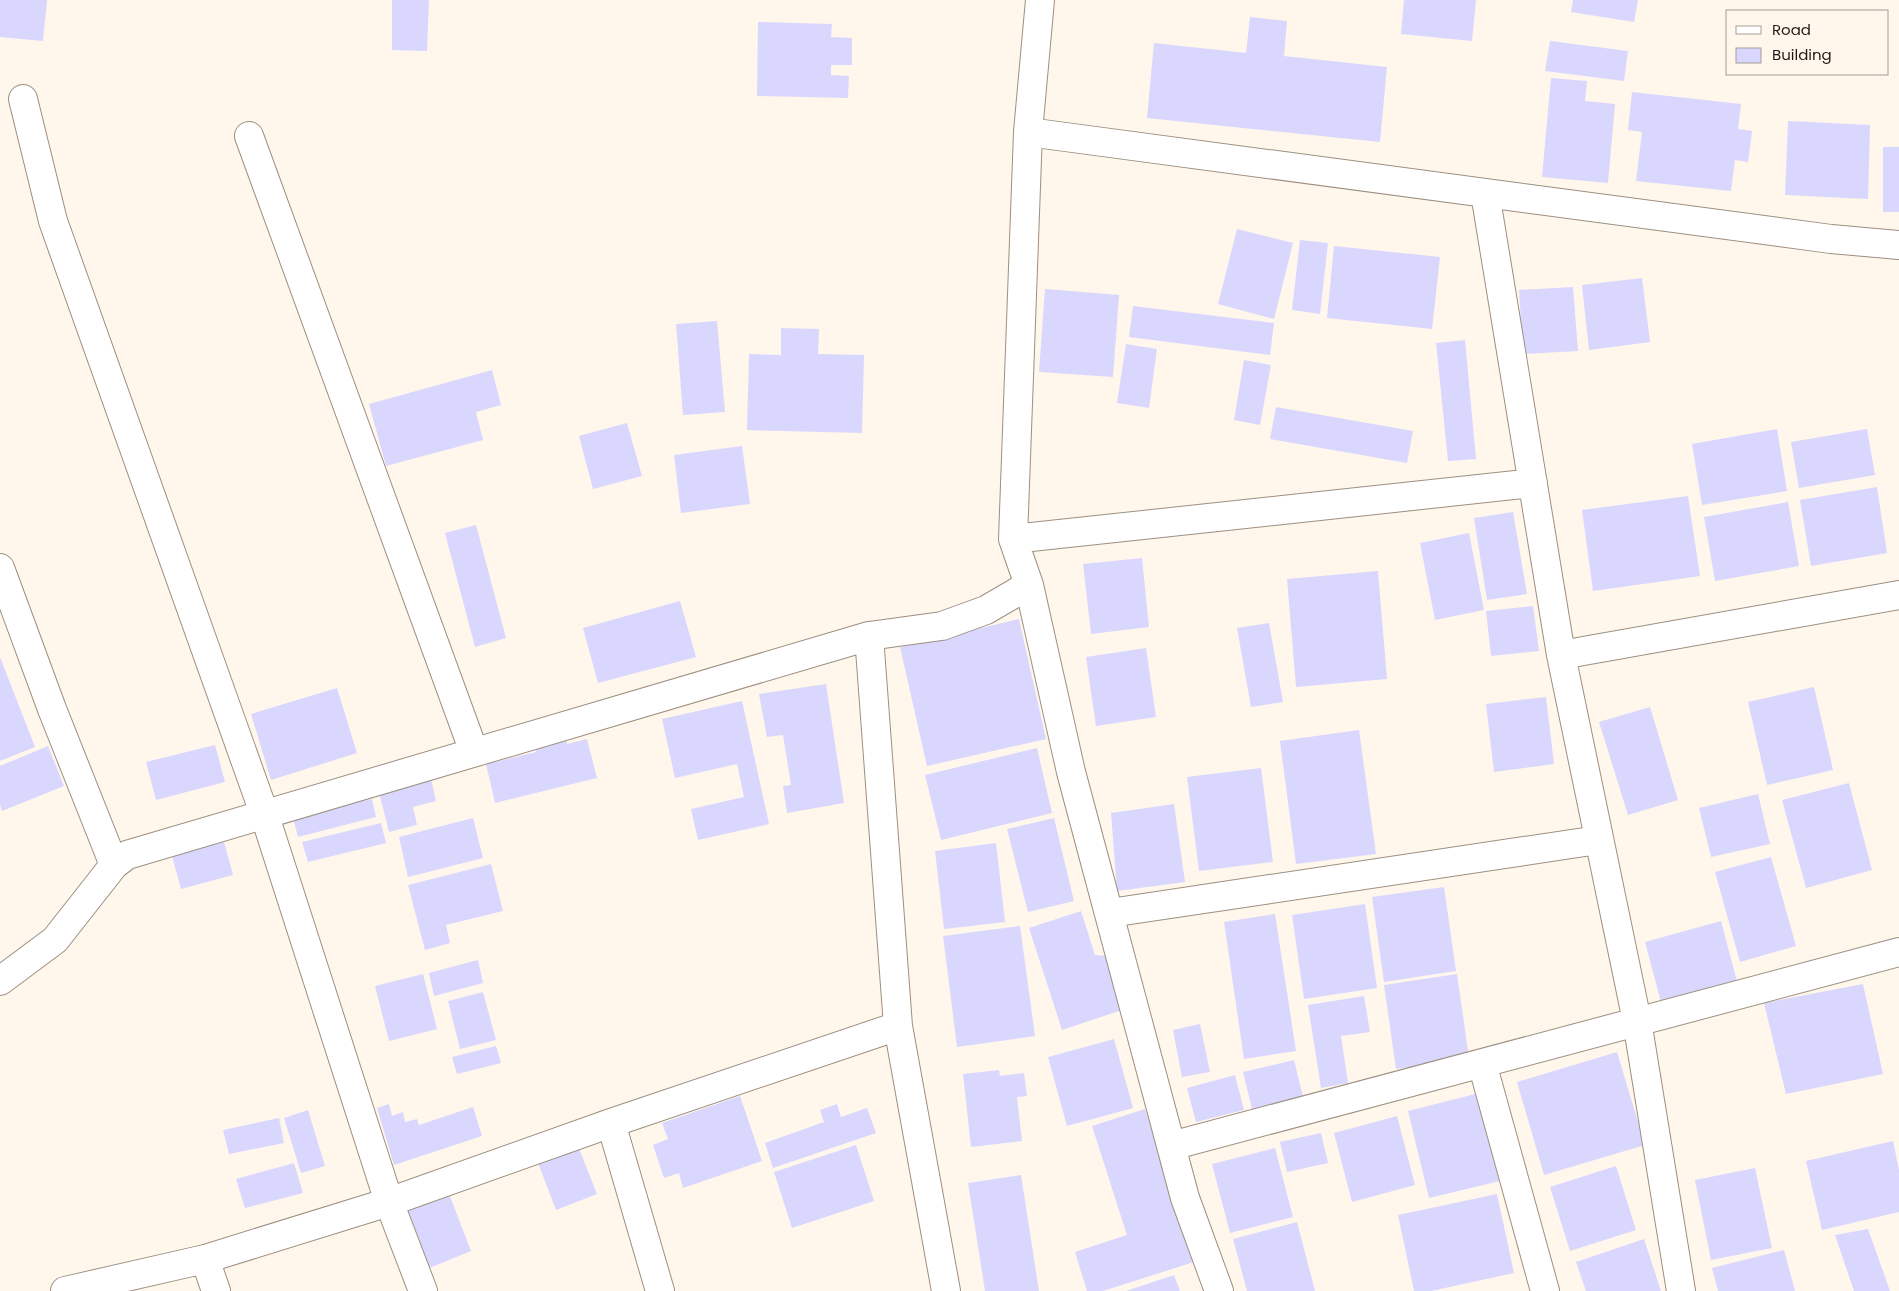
<svg xmlns="http://www.w3.org/2000/svg" width="1899" height="1291" font-family="Poppins,sans-serif">
<style>
.building{fill:#dad7ff}
.lines{fill:none;stroke-linecap:round;stroke-linejoin:round}
.street-casing{stroke:#9d8f80;stroke-width:30}
.street{stroke:#fff;stroke-width:28}
</style>
<rect width="100%" height="100%" fill="#fff6ec"/>
<path class="building" d="M0,0h47l-4,41 -43,-4z
M392,0h37l-2,51 -35,-1z
M1404,0h72l-4,41 -71,-7z
M1573,0h65l-4,22 -63,-10z
M1250,17l37,4 -3,35 103,11 -7,75 -233,-24 7,-75 92,10z
M758,22l74,2 -1,13 21,1v27h-21v10l18,1 -1,22 -91,-2z
M1550,41l78,10 -4,30 -79,-10z
M1551,78l36,3 -2,20 30,3 -7,79 -66,-6z
M1632,92l109,12 -3,25 14,2 -4,31 -13,-2 -4,31 -95,-10 6,-49 -14,-2z
M1788,121l82,4 -2,74 -83,-4z
M1883,147h16v65h-16z
M1237,229l56,14 -19,76 -56,-15z
M1300,240l28,3 -8,71 -28,-4z
M1334,246l106,11 -8,72 -105,-11z
M1642,278l8,64 -61,8 -7,-65z
M1573,287l5,64 -55,3 -4,-64z
M1045,289l74,6 -6,82 -74,-5z
M1133,306l141,17 -4,32 -141,-18z
M717,321l8,91 -42,3 -7,-91z
M781,328l38,1 -1,25 46,1 -2,78 -115,-3 2,-76 32,1z
M1465,340l11,119 -28,2 -12,-118z
M1126,344l31,5 -8,59 -32,-5z
M1244,360l27,5 -11,60 -26,-5z
M492,370l9,35 -25,7 7,28 -97,26 -17,-62z
M1276,407l137,24 -6,32 -137,-24z
M627,423l15,53 -49,13 -14,-53z
M1777,429l10,62 -85,14 -10,-61z
M1867,429l8,46 -76,13 -8,-46z
M742,446l8,58 -69,9 -7,-58z
M1877,487l10,66 -76,13 -11,-66z
M1688,496l12,80 -107,15 -11,-81z
M1788,502l11,64 -84,15 -11,-64z
M1513,512l14,82 -40,6 -13,-82z
M476,525l30,113 -31,9 -30,-114z
M1469,533l15,77 -49,10 -15,-77z
M1142,558l7,69 -58,7 -8,-70z
M1378,571l9,108 -91,8 -9,-108z
M680,601l16,56 -98,26 -15,-55z
M1533,606l6,45 -48,5 -5,-45z
M1019,619l27,120 -119,27 -27,-119z
M1269,623l14,79 -32,5 -14,-79z
M1146,648l10,69 -60,9 -10,-69z
M0,657l35,90 -35,14z
M826,684l18,119 -57,10 -4,-27 8,-1 -8,-50 -16,2 -8,-43z
M1814,687l19,83 -66,15 -19,-83z
M337,688l20,65 -86,27 -20,-66z
M1546,697l8,67 -60,8 -8,-68z
M742,701l27,123 -71,16 -7,-31 53,-12 -7,-33 -62,14 -13,-59z
M1650,707l28,93 -50,15 -29,-93z
M1359,730l17,124 -80,10 -16,-123z
M565,734l2,10 20,-5 10,39 -102,25 -9,-39 50,-12 -2,-10z
M215,745l10,37 -69,18 -10,-38z
M48,746l16,40 -62,25 -2,-6v-39z
M1037,748l15,65 -111,27 -16,-65z
M1261,768l12,94 -74,9 -12,-94z
M431,779l5,22 -23,6 4,18 -28,7 -10,-40z
M1849,783l23,87 -66,18 -24,-88z
M1758,794l12,50 -59,13 -12,-49z
M372,799l4,18 -78,20 -5,-19z
M1174,804l11,78 -68,9 -6,-78z
M473,818l10,40 -75,19 -9,-40z
M1054,818l20,83 -46,11 -21,-83z
M381,823l5,20 -78,19 -6,-20z
M224,842l9,33 -52,14 -9,-33z
M996,843l9,79 -61,7 -9,-78z
M1771,857l25,89 -56,16 -25,-90z
M491,864l12,47 -57,14 4,18 -25,7 -17,-65z
M1444,887l12,84 -72,11 -12,-85z
M1365,904l12,84 -73,11 -12,-84z
M1081,911l14,44 13,1 17,53 -63,21 -33,-102z
M1275,914l21,137 -52,8 -20,-137z
M1721,921l17,64 -76,21 -17,-64z
M1020,926l15,110 -78,11 -14,-111z
M478,960l5,23 -49,13 -5,-23z
M423,974l14,55 -48,12 -14,-55z
M1457,974l12,84 -73,11 -12,-84z
M1863,984l20,90 -97,20 -22,-91z
M483,992l13,48 -36,9 -12,-48z
M1364,996l6,36 -29,4 7,47 -27,5 -13,-83z
M1200,1024l10,48 -28,5 -9,-47z
M1114,1039l19,69 -66,18 -19,-69z
M496,1046l5,17 -44,11 -5,-17z
M1617,1052l28,93 -101,30 -27,-93z
M1294,1060l9,37 -51,12 -9,-37z
M999,1070l1,6 24,-3 3,23 -10,1 5,44 -51,6 -8,-73z
M1235,1075l9,35 -48,12 -9,-34z
M1479,1093l21,88 -71,17 -21,-87z
M740,1096l22,65 -79,27 -4,-15 -15,5 -11,-33 15,-6 -6,-16z
M389,1104l3,12 11,-4 2,10 12,-3 2,6 54,-18 9,29 -88,29 -17,-57z
M837,1104l4,13 26,-9 9,25 -103,35 -8,-25 59,-21 -4,-12z
M1145,1109l49,153 -91,29h-16l-12,-39 52,-17 -35,-109z
M308,1110l17,56 -24,7 -17,-55z
M1397,1116l18,69 -63,17 -18,-69z
M279,1118l5,25 -55,11 -6,-24z
M1321,1133l7,30 -41,9 -7,-30z
M1893,1141l6,29v42l-77,18 -16,-69z
M856,1145l18,56 -82,27 -18,-56z
M578,1146l19,48 -41,16 -18,-47z
M1275,1148l18,69 -63,16 -18,-69z
M294,1163l9,30 -58,15 -9,-29z
M1616,1166l20,64 -66,21 -20,-64z
M1755,1168l17,80 -61,12 -16,-80z
M1021,1175l18,116h-54l-17,-108z
M448,1191l23,60 -49,20 -23,-61z
M1497,1194l17,79 -83,18h-17l-16,-76z
M1297,1222l18,69h-68l-14,-52z
M1868,1229l22,62h-36l-19,-56z
M1644,1239l17,52h-75l-10,-29z
M1784,1250l11,41h-77l-6,-23z
M1174,1275l6,16h-54z"/>
<g class="lines">
<g class="street-casing">
<path id="street" d="M1040,0l-12,132 -15,407 16,46 42,187 114,426 34,93
M23,99l30,122 211,592 125,389 34,89
M1028,132l803,107 68,6
M249,136l225,616
M1485,193l76,462 76,366 44,270
M1013,539l520,-56
M0,568l52,141 62,156
M869,636l29,390 48,265
M1561,655l338,-60
M1110,913l488,-73
M0,981l55,-41 59,-75 13,-10 742,-219 73,-10 44,-16 43,-25
M1482,1063l63,228
M611,1123l49,168
M1171,1146l728,-194
M205,1259l11,32
M65,1291l140,-32 184,-57 222,-79 287,-97"/>
</g>
<use href="#street" class="street"/>
</g>
<rect x="1726" y="10" width="162" height="65" fill="#fff6ec" stroke="#a69e96"/>
<rect x="1736" y="26" width="25" height="8" fill="#ffffff" stroke="#a69e96"/>
<text x="1772" y="35" font-size="15" fill="#201b15">Road</text>
<rect x="1736" y="48" width="25" height="15" fill="#dad7ff" stroke="#a69e96"/>
<text x="1772" y="60" font-size="15" fill="#201b15">Building</text>
</svg>
